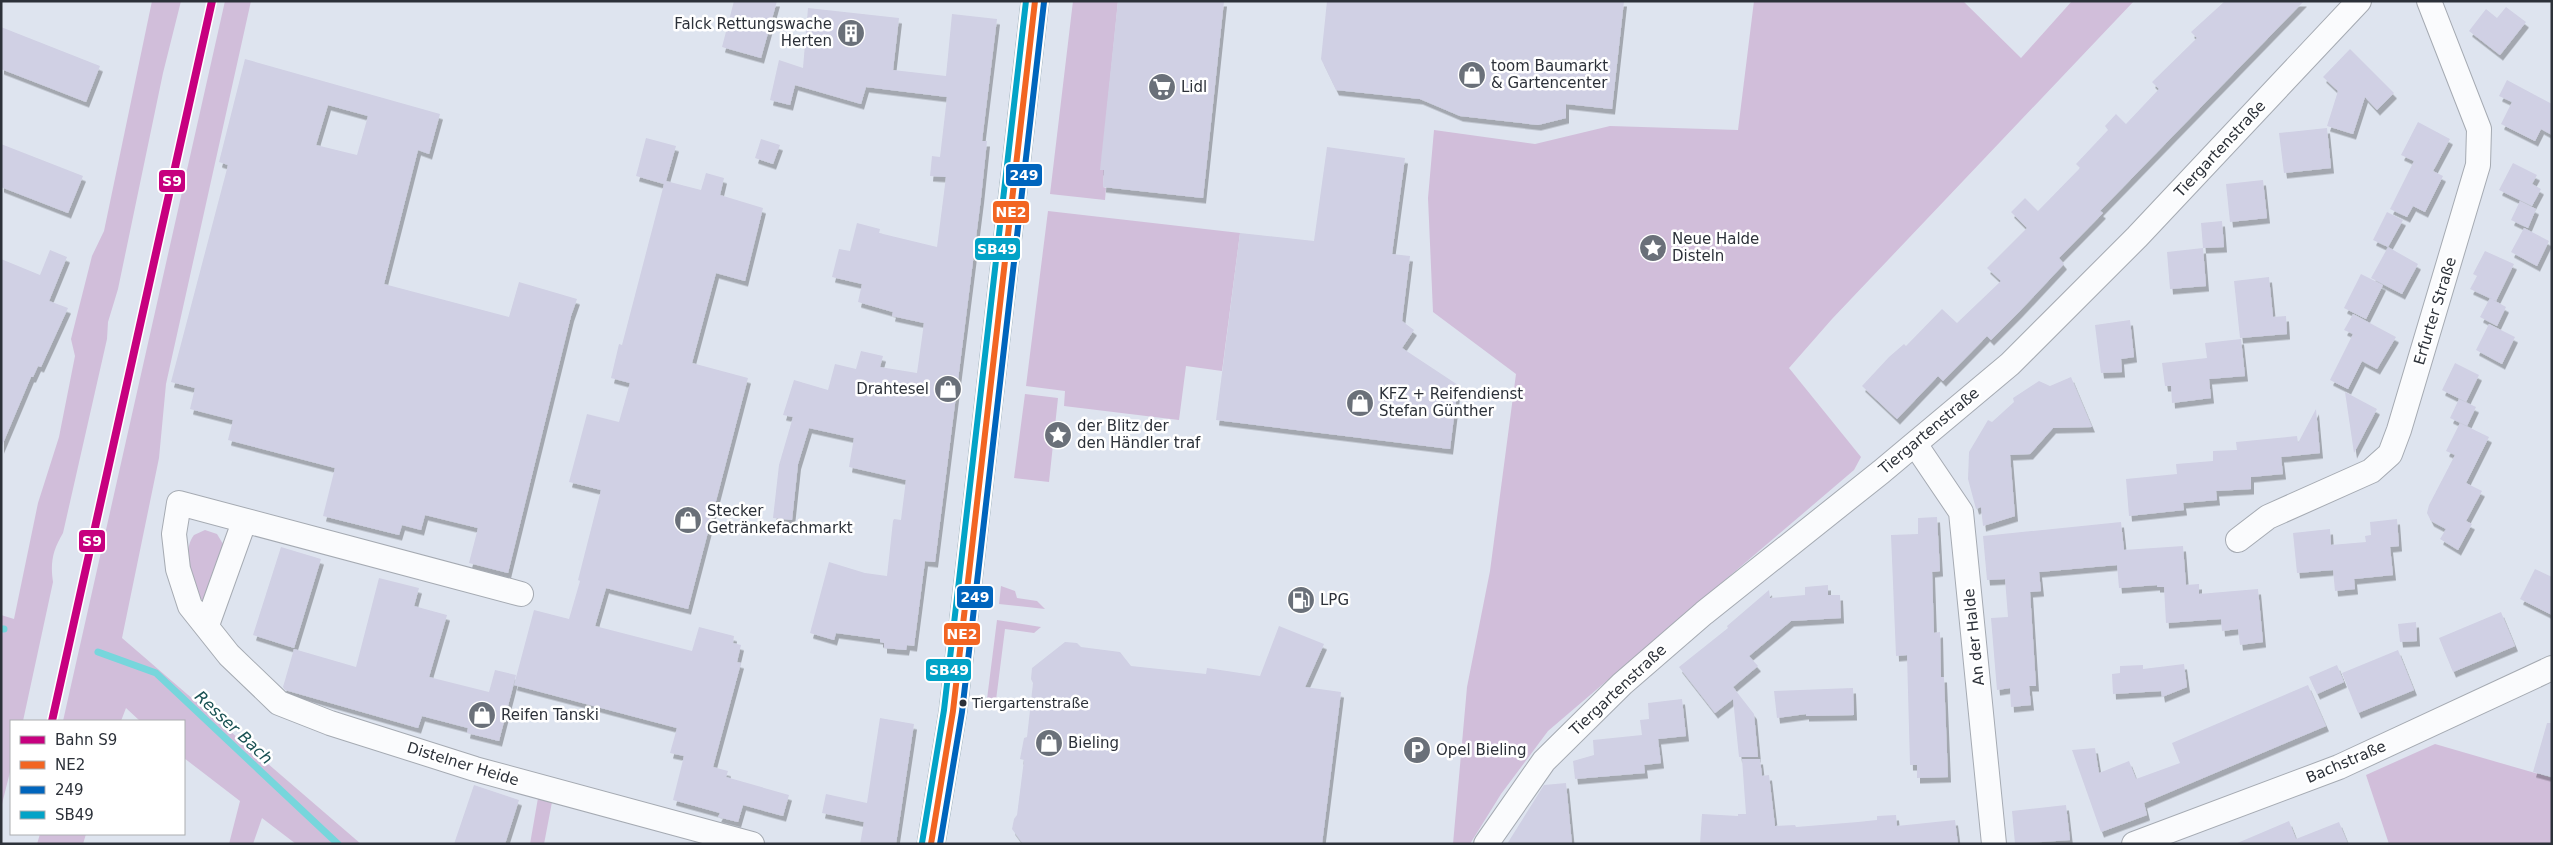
<svg xmlns="http://www.w3.org/2000/svg" width="2553" height="845" font-family="'DejaVu Sans',sans-serif">
	<defs>
		<filter id="shadow"><feDropShadow dx="3" dy="5.5" stdDeviation="0" flood-color="#0004"/></filter>
	</defs>
	<rect width="100%" height="100%" fill="#dee4ef"/>
	<path fill="#d1beda" d="M152,1H181L163,73L118,289L108,322L107,339L63,533C53,550 50,562 53,582L23,721H11V768L1,808V615L14,619L38,503L59,437L75,356L71,339L92,256L104,231Z
		M225,1H251L166,384L159,458L122,638L361,844H296L262,818L253,844H229L240,801L184,758V721H140L126,708L121,721H63Z
		M1073,1H1118L1101,170H1104L1103,187L1106,188L1105,200L1050,194Z
		M1754,1H1963L2021,58L2072,1H2134L1832,319L1789,368L1861,457L1854,470L1548,731L1501,794L1470,844H1453L1467,687L1490,571L1516,374L1433,312L1428,198L1434,130L1535,144L1610,126L1738,130Z
		M1048,211L1240,233L1222,371L1186,366L1179,420L1064,406L1065,391L1026,386Z
		M1025,394L1058,398L1049,482L1014,478Z
		M205,530L217,534L223,544L224,550L205,603C189,589 181,552 194,535Z
		M1001,586L1015,591L1017,598L1037,601L1045,609L999,604Z
		M997,620L1041,627L1034,633L1005,629L995,708L986,707Z
		M2435,744L2552,778V844H2389L2366,775Z
		M538,798L552,802L544,844H530Z
		M40,834H86L83,844H37Z"/>
	<g fill="none" stroke-linecap="round" stroke-linejoin="round">
		<path stroke="#77d6dc" stroke-width="7" d="M1,629H4
			M98,652L156,673L338,844"/>
	</g>
	<path fill="#d0d0e4" fill-rule="evenodd" filter="url(#shadow)" d="M734,1H777L761,58L722,47Z
		M1118,1H1224L1203,198L1103,187L1104,170H1100Z
		M1327,1H1624L1612,109L1566,104V118L1538,125L1460,116L1420,99L1336,90L1321,59Z
		M2225,1H2304L2100,211L2103,213L2059,258L2064,264L2019,312L1991,340L1987,336L1943,381L1938,376L1897,419L1862,386L1889,357L1904,344L1906,346L1942,309L1957,323L2001,281L1987,268L2027,228L2011,212L2025,198L2038,211L2080,168L2076,164L2108,130L2105,126L2116,114L2126,124L2159,89L2152,82L2197,38L2191,32Z
		M2506,7L2526,22L2500,55L2469,31L2486,9L2497,18Z
		M808,8L899,18L893,70L946,76L952,14L997,19L982,141H987L981,198L935,562L925,561L914,646L907,645L906,650L884,648V643L880,642V639L836,633L834,640L810,633L829,562L865,573L887,576L893,521L894,519L901,520L906,480L849,467L854,438L809,428L798,464L792,520L773,518L779,465L793,417L783,415L794,380L828,390L835,364L856,369L861,351L883,356L880,367L917,373L924,323L892,316L893,312L858,302L862,284L832,277L839,249L850,251L857,223L880,229L879,233L937,247L946,177L930,176L932,156L940,157L947,97L866,87L861,104L795,85L790,105L770,100L779,60L803,68Z
		M1,27L100,66L86,102L1,69Z
		M2350,49L2394,93L2377,110L2365,97L2353,134L2327,126L2338,91L2323,77Z
		M245,59L440,114L429,154L418,150L384,284L509,317L519,282L577,299L571,316L508,573L469,563L478,528L425,515L421,530L402,525L399,535L323,516L335,468L228,440L233,420L190,409L195,388L171,382L228,165L219,162ZM328,105L368,116L357,155L316,145Z
		M2507,80L2552,104V135L2541,129L2535,141L2501,124L2512,102L2499,96Z
		M2418,122L2450,139L2433,171L2443,176L2425,212L2413,206L2407,217L2390,209L2414,161L2401,155Z
		M2327,128L2331,168L2284,173L2279,133Z
		M646,138L676,146L666,181L701,190L706,173L724,178L720,195L763,208L745,281L716,273L692,363L748,378L688,609L606,588L595,626L692,651L699,627L734,636L733,643L741,645L737,662L741,663L713,767L728,771L726,777L789,795L783,816L743,805L738,822L718,817L720,813L673,800L684,756L670,753L677,728L514,685L534,610L569,619L580,581L578,580L601,490L569,482L587,414L619,422L630,383L611,378L619,344L622,345L664,184L636,176Z
		M761,139L780,145L773,164L755,158Z
		M1,144L83,176L68,213L1,187Z
		M1327,147L1405,158L1392,254L1410,256L1402,321L1414,330L1402,348L1458,385L1450,449L1216,420L1240,233L1314,241Z
		M2513,163L2537,175L2532,184L2541,189L2532,206L2499,190Z
		M2263,180L2267,218L2230,222L2226,184Z
		M2520,201L2536,209L2528,228L2511,220Z
		M2387,212L2403,220L2388,247L2373,240Z
		M2222,221L2224,247L2203,248L2201,223Z
		M2524,228L2549,241L2537,266L2511,252Z
		M2388,247L2418,264L2402,294L2371,278Z
		M2203,248L2206,286L2170,289L2167,252Z
		M50,250L67,257L49,301L68,308L41,367L38,366L33,377H31L1,448V259L40,275Z
		M2485,251L2514,264L2496,301L2470,289L2477,276L2473,274Z
		M2361,274L2383,285L2366,319L2344,308Z
		M2269,277L2273,317L2286,316L2287,334L2240,338L2234,281Z
		M2490,298L2506,307L2497,326L2480,317Z
		M2353,314L2396,337L2377,369L2362,361L2348,389L2330,380L2353,334L2344,330Z
		M2130,320L2134,357L2121,359L2122,372L2101,373L2095,325Z
		M2489,324L2515,337L2502,364L2476,350Z
		M2241,339L2245,376L2209,379L2211,398L2172,403L2171,386H2165L2162,363L2207,358L2205,343Z
		M2455,363L2479,375L2466,402L2442,390Z
		M2071,377L2092,427L2053,428L2030,454L2010,455L2015,516L1983,526L1981,507L1976,509L1968,479L1969,452L1988,420L1992,422L2014,402L2013,398L2039,381L2050,386Z
		M2345,392L2377,409L2354,453Z
		M2459,399L2476,407L2467,426L2450,418Z
		M2316,409L2320,453L2281,457L2283,474L2251,477V489L2216,491L2217,500L2183,503L2184,510L2129,516L2126,479L2177,474L2176,464L2213,461V451L2237,450L2236,442L2297,436L2298,443Z
		M2460,423L2489,437L2466,483L2482,491L2466,521L2472,524L2458,550L2440,539L2446,529L2431,521L2427,513L2429,505L2455,455L2446,451Z
		M1937,517L1940,571L1932,572L1934,633L1940,632L1941,677H1944L1948,777L1917,778V765H1910L1907,655L1896,656L1891,535L1918,534V518Z
		M2397,519L2399,546L2390,547L2393,575L2354,579L2355,589L2335,591L2333,570L2297,573L2293,533L2330,529L2331,545L2366,542L2365,536L2371,535L2370,522Z
		M2121,522L2124,550L2183,546L2186,585L2199,584V594L2258,589L2263,642L2240,645L2238,629L2222,631L2221,619L2166,623L2164,587H2157V585L2119,588L2117,565L2039,572L2041,591L2030,592L2036,686H2029L2031,705L2011,707L2010,688L1997,690L1991,618L2008,617L2005,579L1987,580L1983,536Z
		M281,547L321,559L294,648L253,635Z
		M2535,569L2552,577V615L2520,599Z
		M379,578L419,588L414,606L447,615L429,677L489,692L495,670L516,675L499,741L467,733L468,728L422,716L418,728L285,690L283,687L294,649L356,667Z
		M1828,585V595H1840L1841,618L1791,621L1749,656L1758,666L1733,687L1754,714L1758,757H1739L1733,699L1715,713L1679,667L1728,628L1727,626L1769,590L1770,598L1805,595V587Z
		M2501,612L2515,646L2453,672L2439,638Z
		M2416,622L2417,641L2400,642L2398,624Z
		M1279,626L1324,644L1305,687L1341,692L1322,844H1023L1012,829L1014,819L1017,815L1024,760L1020,759L1024,738L1027,737L1033,683L1031,679L1032,668L1065,642L1077,643L1081,647L1120,652L1131,666L1206,674L1207,668L1260,676Z
		M2398,650L2414,690L2358,713L2342,673Z
		M2184,664L2187,687L2162,697L2161,691L2113,694L2112,674L2120,673V666L2143,665V669Z
		M2337,665L2344,682L2317,694L2309,677Z
		M2308,685L2326,726L2144,803L2147,815L2101,832L2072,750L2095,748L2099,773L2129,761L2136,779L2180,763L2172,743Z
		M1853,688L1854,715L1806,716V714L1777,718L1774,691Z
		M1682,699L1686,736L1658,739L1661,763L1644,765L1645,773L1575,779L1573,761L1594,755L1593,740L1642,735L1640,720L1649,719L1648,703Z
		M880,718L914,724L896,844H860L864,822L822,813L826,794L867,803Z
		M2547,723H2552V777L2533,772Z
		M1742,759H1760L1762,776L1769,775L1775,826L1795,825L1796,827L1858,822L1877,820V816L1896,815L1897,826L1955,820L1958,844H1700L1702,814L1738,816V814H1746Z
		M1566,783L1572,844H1507L1544,785Z
		M474,785L519,800L505,844H454Z
		M2066,805L2070,840L2015,844L2012,811Z
		M2289,821L2296,839L2339,822L2348,844H2235Z"/>
	<g fill="none" stroke-linecap="round" stroke-linejoin="round">
		<g stroke="#a5aab2" stroke-width="26">
			<path id="minor" d="M1915,444L1961,512L1994,844
				M2238,540L2268,517L2371,471L2390,454L2399,430L2478,165L2479,129L2429,1
				M521,594L179,503L174,534L178,569L190,606L229,655L279,703L330,723L475,769L752,844
				M207,625L244,522
				M1486,844L1544,761L1622,684L1704,613L1881,472L2010,364L2137,237L2359,1
				M2134,844L2339,767L2552,668"/>
		</g>
		<g stroke="#9eb0bb" stroke-width="29">
			<path id="major" d="M931,844L953,711L1035,1"/>
		</g>
		<use href="#minor" stroke="#fafbfd" stroke-width="24"/>
		<use href="#major" stroke="#e2ebf0" stroke-width="28"/>
		<g stroke="#fff" stroke-width="10">
			<path id="bus-1" d="M931,844L953,711L1035,1"/>
		</g>
		<g stroke="#fff" stroke-width="10">
			<path id="bus-2" d="M940,844L962,712L1044,2"/>
		</g>
		<g stroke="#fff" stroke-width="10">
			<path id="bus-3" d="M922,843L944,710L1026,1"/>
		</g>
		<use href="#bus-1" stroke="#f26522" stroke-width="6"/>
		<use href="#bus-2" stroke="#0065bd" stroke-width="6"/>
		<use href="#bus-3" stroke="#02a3c7" stroke-width="6"/>
		<g stroke="#fff" stroke-width="11">
			<path id="rail-1" d="M52,721L212,1"/>
		</g>
		<use href="#rail-1" stroke="#c7007f" stroke-width="8"/>
	</g>
	<defs>
		<g id="building-disc" transform="scale(1.4375)"><circle r="9.5" fill="#6a7079" stroke="#fff"/><path d="M-4-6H4V6H1V3H-1V6H-4ZM-2.5-4.3h1.7v1.8h-1.7ZM.8-4.3h1.7v1.8H.8ZM-2.5-1h1.7V.8h-1.7ZM.8-1h1.7V.8H.8Z" fill="#fff"/></g>
		<g id="shop-disc" transform="scale(1.4375)"><circle r="9.5" fill="#6a7079" stroke="#fff"/><path d="M-5-2.5h2.3a2.7 3.5 0 0 1 5.4 0H5L5.5 6h-11ZM-1.5-2.5h3a1.5 2.3 0 0 0-3 0Z" fill="#fff"/></g>
		<g id="supermarket-disc" transform="scale(1.4375)"><circle r="9.5" fill="#6a7079" stroke="#fff"/><path d="M-6-5.5h2.5l.6 2H6L4.5 2H-2.5L-4.4-4H-6ZM-1.5 3.2a1.3 1.3 0 1 0 .1 0ZM3 3.2a1.3 1.3 0 1 0 .1 0Z" fill="#fff"/></g>
		<g id="sight-disc" transform="scale(1.4375)"><circle r="9.5" fill="#6a7079" stroke="#fff"/><path d="M0-6L1.8-2.2L6-1.7L2.9 1.2L3.7 5.4L0 3.3L-3.7 5.4L-2.9 1.2L-6-1.7L-1.8-2.2Z" fill="#fff"/></g>
		<g id="fuel-disc" transform="scale(1.4375)"><circle r="9.5" fill="#6a7079" stroke="#fff"/><path d="M-5.5-6h7V0h2V4h1.3V-2.5L3-4.5l.8-.8L6-3V5H2.5V1h-1V6h-7ZM-4.2-4.7v3.2H.2V-4.7Z" fill="#fff"/></g>
		<g id="parking-disc" transform="scale(1.4375)"><circle r="9.5" fill="#6a7079" stroke="#fff"/><path d="M-3.5-5.5H1a3.5 3.5 0 0 1 0 7H-1V5.5H-3.5ZM-1-3.4V-.6H.8a1.4 1.4 0 0 0 0-2.8Z" fill="#fff"/></g>
	</defs>
	<g fill-rule="evenodd">
		<use href="#building-disc" x="851" y="33"/>
		<use href="#shop-disc" x="1472" y="75"/>
		<use href="#supermarket-disc" x="1162" y="87"/>
		<use href="#sight-disc" x="1653" y="248"/>
		<use href="#shop-disc" x="948" y="389"/>
		<use href="#shop-disc" x="1360" y="403"/>
		<use href="#sight-disc" x="1058" y="435"/>
		<use href="#shop-disc" x="688" y="520"/>
		<use href="#fuel-disc" x="1301" y="600"/>
		<use href="#shop-disc" x="482" y="715"/>
		<use href="#shop-disc" x="1049" y="743"/>
		<use href="#parking-disc" x="1417" y="750"/>
	</g>
	<circle fill="#2c3139" stroke="#fff" stroke-width="2" cx="963" cy="703" r="4.5"/>
	<g text-anchor="middle" stroke-width="5" stroke-linejoin="round" paint-order="stroke">
		<g font-size="14" fill="#2c3139" stroke="#fff" text-anchor="start">
			<text x="972" y="708">Tiergartenstraße</text>
		</g>
		<g font-size="15" fill="#2c3139" stroke="#fff" text-anchor="start">
			<text x="832" y="29" text-anchor="end">Falck Rettungswache<tspan x="832" dy="17">Herten</tspan></text>
			<text x="1491" y="71">toom Baumarkt<tspan x="1491" dy="17">&amp; Gartencenter</tspan></text>
			<text x="1181" y="92">Lidl</text>
			<text x="1672" y="244">Neue Halde<tspan x="1672" dy="17">Disteln</tspan></text>
			<text x="929" y="394" text-anchor="end">Drahtesel</text>
			<text x="1379" y="399">KFZ + Reifendienst<tspan x="1379" dy="17">Stefan Günther</tspan></text>
			<text x="1077" y="431">der Blitz der<tspan x="1077" dy="17">den Händler traf</tspan></text>
			<text x="707" y="516">Stecker<tspan x="707" dy="17">Getränkefachmarkt</tspan></text>
			<text x="1320" y="605">LPG</text>
			<text x="501" y="720">Reifen Tanski</text>
			<text x="1068" y="748">Bieling</text>
			<text x="1436" y="755">Opel Bieling</text>
		</g>
		<g font-size="15" fill="#2c3139" stroke="#fff">
			<text transform="translate(2220 149) rotate(-47)" y="5">Tiergartenstraße</text>
			<text transform="translate(2435 311) rotate(-73)" y="5">Erfurter Straße</text>
			<text transform="translate(1929 431) rotate(-40)" y="5">Tiergartenstraße</text>
			<text transform="translate(1974 637) rotate(-96)" y="5">An der Halde</text>
			<text transform="translate(1618 690) rotate(-43)" y="5">Tiergartenstraße</text>
			<text transform="translate(2346 762) rotate(-23)" y="5">Bachstraße</text>
			<text transform="translate(463 764) rotate(17)" y="5">Distelner Heide</text>
		</g>
		<g font-size="16" font-style="italic" fill="#195153" stroke="#fff">
			<text transform="translate(234 727) rotate(43)" y="6">Resser Bach</text>
		</g>
	</g>
	<g stroke="#fff" stroke-width="2">
		<rect x="1005" y="163" width="38" height="24" rx="5" fill="#0065bd"/>
		<rect x="158" y="169" width="28" height="24" rx="5" fill="#c7007f"/>
		<rect x="992" y="200" width="38" height="24" rx="5" fill="#f26522"/>
		<rect x="974" y="237" width="47" height="24" rx="5" fill="#02a3c7"/>
		<rect x="78" y="529" width="28" height="24" rx="5" fill="#c7007f"/>
		<rect x="956" y="585" width="38" height="24" rx="5" fill="#0065bd"/>
		<rect x="943" y="622" width="38" height="24" rx="5" fill="#f26522"/>
		<rect x="925" y="658" width="47" height="24" rx="5" fill="#02a3c7"/>
	</g>
	<g font-size="14" text-anchor="middle" font-weight="bold" fill="#fff">
		<text x="1024" y="180">249</text>
		<text x="172" y="186">S9</text>
		<text x="1011" y="217">NE2</text>
		<text x="997" y="254">SB49</text>
		<text x="92" y="546">S9</text>
		<text x="975" y="602">249</text>
		<text x="962" y="639">NE2</text>
		<text x="949" y="675">SB49</text>
	</g>
	<rect width="2553" height="845" fill="none" stroke="#2c3139" stroke-width="5"/>
	<rect x="10" y="720" width="175" height="115" fill="#ffffff" stroke="#abadb0"/>
	<rect x="20" y="736" width="25" height="8" fill="#c7007f" stroke="#abadb0"/>
	<text x="55" y="745" font-size="15" fill="#2c3139">Bahn S9</text>
	<rect x="20" y="761" width="25" height="8" fill="#f26522" stroke="#abadb0"/>
	<text x="55" y="770" font-size="15" fill="#2c3139">NE2</text>
	<rect x="20" y="786" width="25" height="8" fill="#0065bd" stroke="#abadb0"/>
	<text x="55" y="795" font-size="15" fill="#2c3139">249</text>
	<rect x="20" y="811" width="25" height="8" fill="#02a3c7" stroke="#abadb0"/>
	<text x="55" y="820" font-size="15" fill="#2c3139">SB49</text>
</svg>
